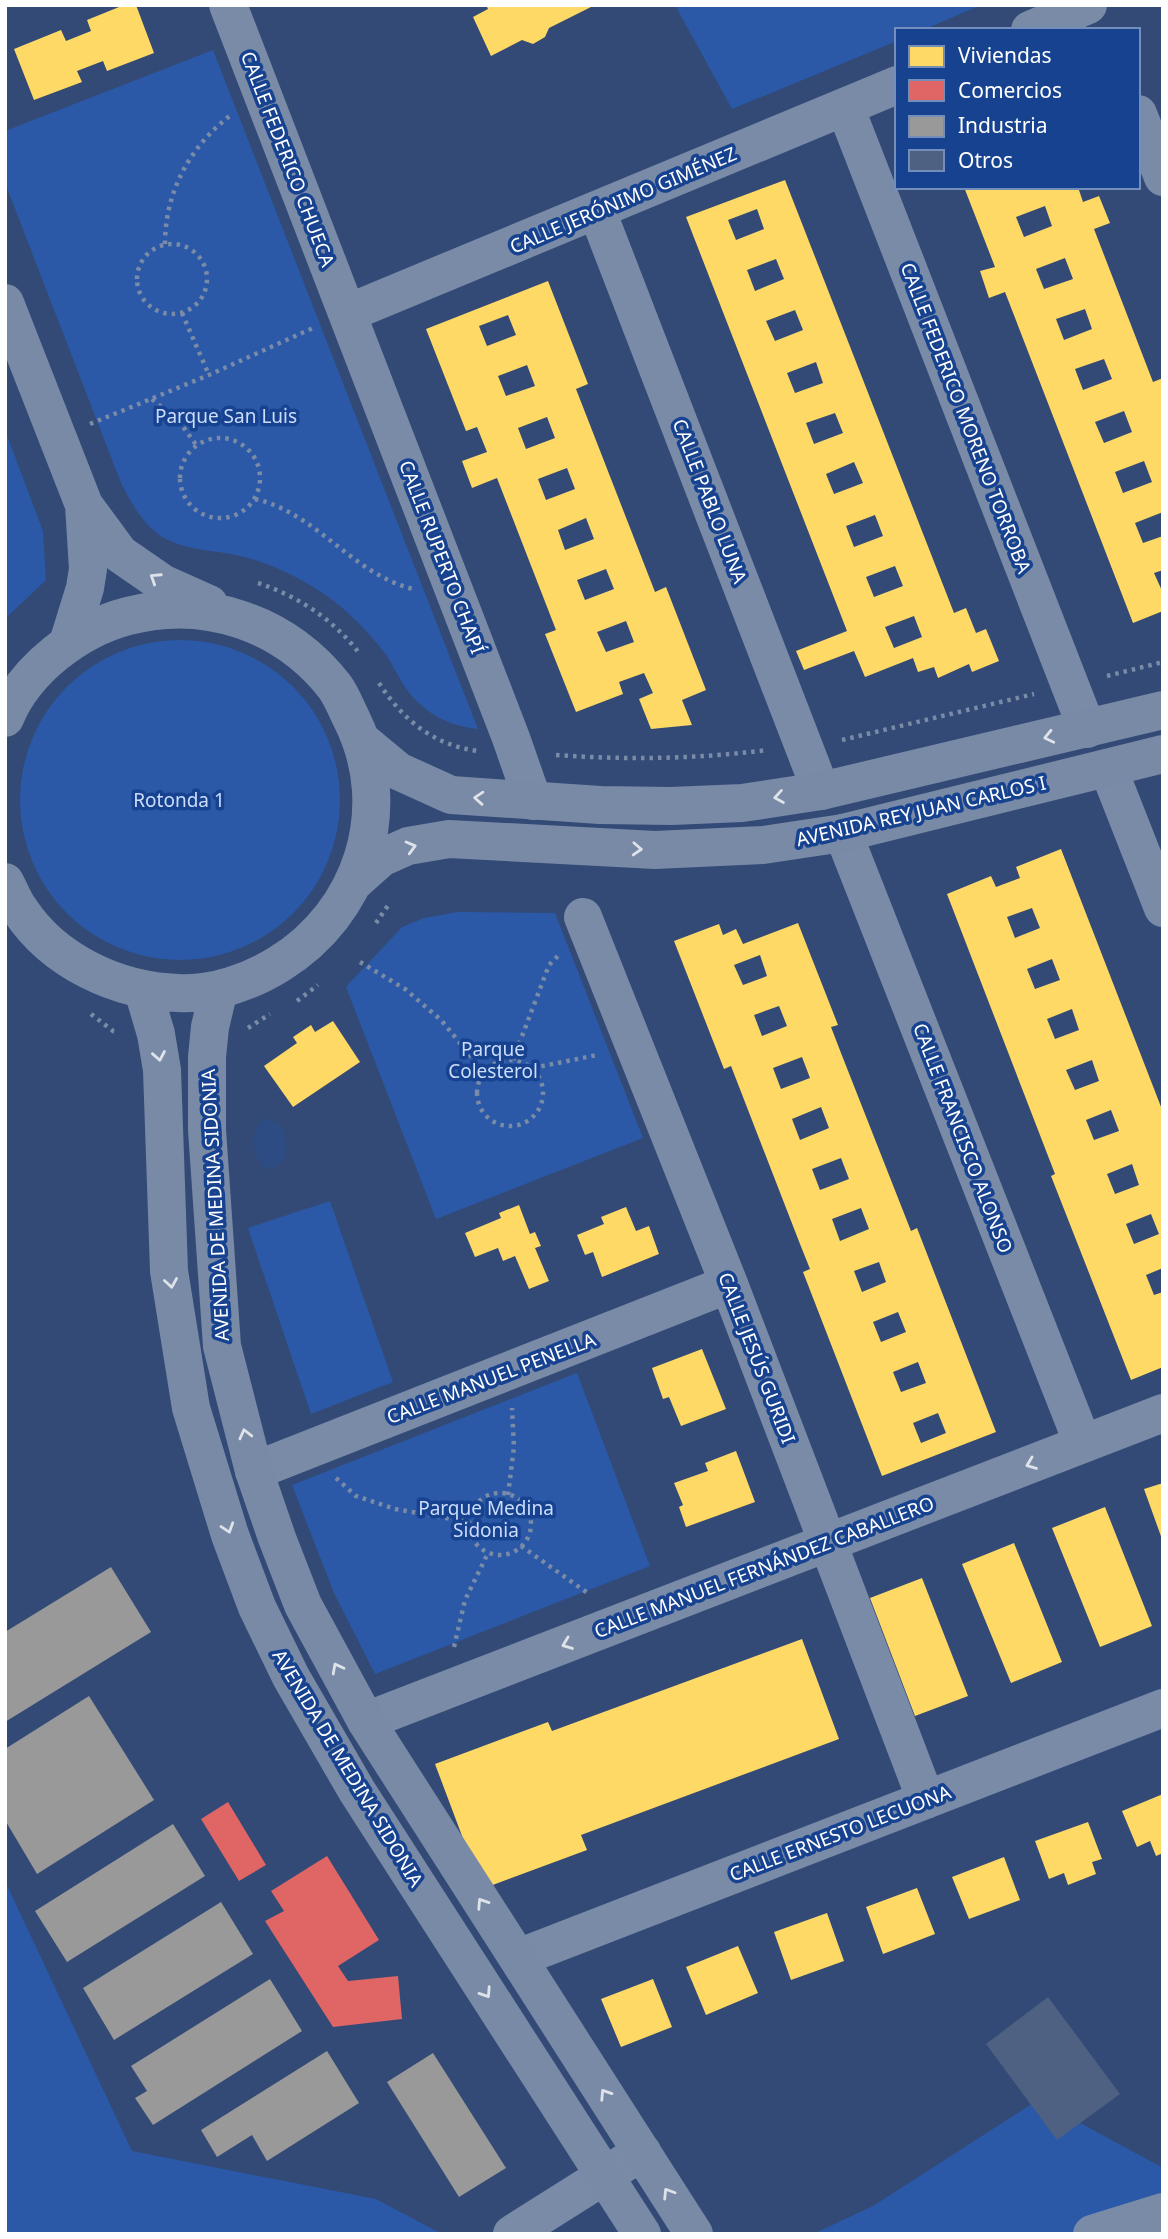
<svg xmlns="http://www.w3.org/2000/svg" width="1168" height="2239" font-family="'Noto Sans',sans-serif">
	<rect width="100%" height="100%" fill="#324a75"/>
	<path fill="#2b59a7" d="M675,5H981L923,30H897V41L732,109Z
		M213,50L478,729C447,726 420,711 403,684C397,675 393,665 387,656C370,634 351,613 327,596C301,578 271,563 240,556C216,550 190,551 168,540C145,529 132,504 121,483L5,183V131Z
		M5,430L43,531L46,580L5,619Z
		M20 800a160 160 0 1 1 320 0a160 160 0 1 1-320 0Z
		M457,912L555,913L643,1138L436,1219L346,987L402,927L424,918Z
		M330,1201L393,1382L311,1414L248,1228Z
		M577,1373L650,1566L375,1674L334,1593L292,1485Z
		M5,1881L132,2151L376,2199L442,2234H5Z
		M1038,2100L1163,2168V2234H813L873,2206Z"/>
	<path fill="#2d4c84" d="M264,1119C285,1119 289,1142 285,1159L272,1170L264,1168C252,1155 249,1130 264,1119Z"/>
	<path fill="#ffd966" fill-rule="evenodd" d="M124,5H136L154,53L107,71L103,61L77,71L82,82L34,100L14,49L61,30L66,41L91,31L87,20Z
		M486,5H595L549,28L545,37L533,44L522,40L491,56L473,17L488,9Z
		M785,180L954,613L966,608L976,633L986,629L999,661L972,672L969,664L938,678L934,667L918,672L913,658L865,677L854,651L804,670L796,651L847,631L686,217ZM757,209L764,229L736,240L728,220ZM776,259L784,279L755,291L747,270ZM795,310L803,330L775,341L766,321ZM816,362L823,383L795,393L787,373ZM835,413L843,433L814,444L806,423ZM854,462L863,483L834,494L826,474ZM875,515L883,536L854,547L846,526ZM895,566L903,586L874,597L866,577ZM914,616L922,637L894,648L885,627Z
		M964,187H1078L1083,202L1099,196L1110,223L1094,229L1153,382L1163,378V512L1135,523L1143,543L1163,536V570L1154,573L1163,593V611L1133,623L1005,292L989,298L980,271L995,267ZM1045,206L1052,226L1024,237L1016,217ZM1065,258L1073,279L1044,289L1036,269ZM1085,309L1092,329L1064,340L1056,319ZM1104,359L1112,379L1083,390L1075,369ZM1124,411L1132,432L1104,443L1095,422ZM1144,461L1152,482L1123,493L1115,472Z
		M548,281L588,384L576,389L655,592L666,587L706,690L682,700L692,725L651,729L639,699L653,693L644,673L619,682L623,694L576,712L545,634L556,630L497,478L472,488L462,461L487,452L477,427L466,431L426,329ZM508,315L516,335L487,346L479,326ZM527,365L535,386L506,396L498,376ZM547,417L555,438L526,449L518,428ZM567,468L575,489L546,500L538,479ZM586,518L594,539L565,550L558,530ZM606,569L614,589L585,600L577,580ZM626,621L634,642L606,652L597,632Z
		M1061,849L1163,1112V1268L1146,1275L1154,1295L1163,1292V1367L1131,1380L1051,1176L1055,1174L947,894L991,876L996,887L1020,878L1016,867ZM1032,908L1040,928L1015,938L1007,917ZM1052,959L1060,980L1035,989L1027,969ZM1072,1009L1079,1030L1055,1039L1047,1019ZM1092,1060L1099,1081L1075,1090L1066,1070ZM1111,1110L1119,1131L1094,1140L1086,1120ZM1132,1164L1139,1185L1115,1194L1107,1174ZM1151,1214L1159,1234L1134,1244L1126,1224Z
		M798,923L838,1025L831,1027L841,1053L911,1231L917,1228L996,1432L882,1476L803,1272L810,1269L800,1244L731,1066L724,1069L674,941L719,924L723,935L736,929L743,944ZM760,955L767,976L743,985L734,965ZM779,1006L787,1026L762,1036L754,1015ZM802,1057L810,1078L781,1089L773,1068ZM821,1107L829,1128L800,1140L792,1119ZM841,1158L849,1179L820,1190L812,1169ZM861,1208L869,1229L840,1241L832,1219ZM879,1262L886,1282L862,1292L854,1271ZM898,1312L906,1332L881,1342L873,1322ZM918,1362L926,1383L901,1392L893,1372ZM938,1413L946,1433L921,1443L913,1423Z
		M333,1021L360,1062L293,1107L264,1066L297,1043L293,1037L311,1025L315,1032Z
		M519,1205L530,1234L535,1232L541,1246L535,1248L549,1281L529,1289L515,1256L503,1261L498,1248L475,1257L465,1233L501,1218L499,1213Z
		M626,1207L636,1231L649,1226L659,1254L602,1277L593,1252L585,1255L577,1235L604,1224L601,1217Z
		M702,1349L726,1409L681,1426L669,1397L663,1399L652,1368Z
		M736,1451L755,1502L686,1527L679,1507L683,1505L674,1483L708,1471L705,1463Z
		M1163,1483V1539H1162L1144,1489Z
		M1105,1507L1152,1626L1100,1647L1052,1528Z
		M1014,1543L1062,1662L1011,1683L962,1564Z
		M922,1578L968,1696L915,1716L870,1598Z
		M802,1639L839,1739L581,1835L587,1850L482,1889L435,1764L548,1722L552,1731Z
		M1163,1794V1853L1156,1856L1150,1841L1137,1847L1122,1811Z
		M1088,1822L1102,1859L1092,1862L1096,1874L1068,1885L1064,1873L1049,1879L1035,1841Z
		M1004,1857L1020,1900L969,1919L952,1877Z
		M917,1888L935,1934L883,1954L866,1907Z
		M827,1913L844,1961L791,1980L774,1932Z
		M738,1946L758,1993L706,2015L686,1967Z
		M653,1979L672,2027L621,2047L601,1999Z"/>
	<path fill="#e06666" d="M228,1802L266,1865L239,1881L201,1819Z
		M327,1856L379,1940L338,1966L348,1981L398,1976L402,2019L333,2027L265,1921L284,1911L271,1891Z"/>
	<path fill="#999" d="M111,1567L151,1632L5,1722V1632Z
		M89,1696L154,1800L37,1874L5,1820V1749Z
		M173,1824L205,1876L67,1962L35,1911Z
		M221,1902L253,1954L114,2040L83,1988Z
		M270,1979L302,2031L153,2125L135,2098L147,2091L131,2066Z
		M327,2051L359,2103L267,2161L252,2135L217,2157L201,2130Z
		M433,2053L506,2168L459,2197L387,2082Z"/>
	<path fill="#4e6183" d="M1048,1997L1120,2094L1057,2140L986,2044Z"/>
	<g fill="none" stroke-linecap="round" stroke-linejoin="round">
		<path stroke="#7a8ba8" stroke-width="4.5" stroke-dasharray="3.5 5" stroke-linecap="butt" d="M137 279a35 35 0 1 1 70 0a35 35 0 1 1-70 0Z
			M165,244C165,192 190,146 231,115
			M182,313L209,375
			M152,399L181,424L197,446
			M90,424L209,375L313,328
			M180 478a40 40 0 1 1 80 0a40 40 0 1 1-80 0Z
			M255,499C317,513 352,574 413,589
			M258,583C298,596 334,620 359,653
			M1107,676L1163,662
			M379,683C403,720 433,745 478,751
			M842,740L1034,694
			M556,755C627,760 697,759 767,750
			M376,923L389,904
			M360,962L405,989L441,1020L484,1072
			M297,1001L318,985
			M91,1014L113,1031L118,1032
			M248,1028L270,1014
			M513,1060L549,965L558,956
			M477 1093a33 33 0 1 1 66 0a33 33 0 1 1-66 0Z
			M533,1068L597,1055
			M336,1478L356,1496L395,1509L469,1522
			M469 1524a31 31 0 1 1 62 0a31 31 0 1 1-62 0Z
			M508,1495L514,1447L512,1408
			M521,1546L589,1594
			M454,1647L465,1600L488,1553"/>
		<path stroke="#7a8ba8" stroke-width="38" d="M228,5L511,738L533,801
			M1030,30L1088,5
			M845,107L1087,729
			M1138,114L1163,177
			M597,211L821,791
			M348,313L897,85
			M1108,768L1163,908
			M843,833L1083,1444
			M583,917L729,1284L926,1800
			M254,1471L729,1284
			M366,1721L1163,1413
			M518,1958L1163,1708
			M512,2234L642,2152
			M1092,2234L1163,2212"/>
		<path stroke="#798aa7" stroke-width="38" d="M5,303L84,505L120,554L162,583L209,604
			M68,643L85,588L88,569L84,505
			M5,718C25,669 78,629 128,616C206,596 285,623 335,687C342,697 347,710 352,720C396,809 362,913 279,964C250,982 213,995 178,993C118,991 54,962 20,910C14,902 10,891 5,882
			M363,742L398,771L451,795L600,805L671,806L742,803L821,791L1163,710
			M354,882L381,858L408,846L449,839L655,850L763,845L843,833L1163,754
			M219,989L210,1027L207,1057V1130L222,1346L254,1471L277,1538L303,1605L366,1721L694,2234
			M143,990L156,1034L162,1070L169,1271L191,1408L230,1535L257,1607L291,1677L357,1791L642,2234"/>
	</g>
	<defs><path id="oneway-chevron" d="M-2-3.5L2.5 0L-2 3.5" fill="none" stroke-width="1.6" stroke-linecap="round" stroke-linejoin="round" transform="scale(1.75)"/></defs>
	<g stroke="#dee2e9">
		<use href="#oneway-chevron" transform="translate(155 578) rotate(-147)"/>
		<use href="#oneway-chevron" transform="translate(1049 737) rotate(167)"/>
		<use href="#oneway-chevron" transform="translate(779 797) rotate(171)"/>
		<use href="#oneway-chevron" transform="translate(479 798) rotate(-176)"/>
		<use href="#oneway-chevron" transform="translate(411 847) rotate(-15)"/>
		<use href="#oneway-chevron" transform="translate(637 849) rotate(3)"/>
		<use href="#oneway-chevron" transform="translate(159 1056) rotate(80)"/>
		<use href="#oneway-chevron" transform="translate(171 1283) rotate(81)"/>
		<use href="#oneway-chevron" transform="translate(245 1434) rotate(-104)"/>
		<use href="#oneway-chevron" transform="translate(1031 1464) rotate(159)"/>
		<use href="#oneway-chevron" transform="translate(228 1528) rotate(72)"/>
		<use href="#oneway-chevron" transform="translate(567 1644) rotate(159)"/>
		<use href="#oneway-chevron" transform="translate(337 1668) rotate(-118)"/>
		<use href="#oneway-chevron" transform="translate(482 1903) rotate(-123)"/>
		<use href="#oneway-chevron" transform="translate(486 1993) rotate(57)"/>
		<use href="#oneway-chevron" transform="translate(605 2094) rotate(-123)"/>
		<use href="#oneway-chevron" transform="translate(668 2193) rotate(-122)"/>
	</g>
	<g text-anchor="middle" stroke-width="7" stroke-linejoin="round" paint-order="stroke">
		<g font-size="19" fill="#fff" stroke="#174290">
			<text transform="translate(288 159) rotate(69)" y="7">CALLE FEDERICO CHUECA</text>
			<text transform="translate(623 200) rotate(-23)" y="7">CALLE JERÓNIMO GIMÉNEZ</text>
			<text transform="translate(966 418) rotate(69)" y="7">CALLE FEDERICO MORENO TORROBA</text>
			<text transform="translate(710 501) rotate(69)" y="7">CALLE PABLO LUNA</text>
			<text transform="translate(442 557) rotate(69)" y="7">CALLE RUPERTO CHAPÍ</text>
			<text transform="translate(921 811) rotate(-13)" y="7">AVENIDA REY JUAN CARLOS I</text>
			<text transform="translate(963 1138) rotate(69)" y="7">CALLE FRANCISCO ALONSO</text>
			<text transform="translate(215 1205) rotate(-93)" y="7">AVENIDA DE MEDINA SIDONIA</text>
			<text transform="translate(757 1358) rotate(69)" y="7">CALLE JESÚS GURIDI</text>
			<text transform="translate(491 1378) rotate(-21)" y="7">CALLE MANUEL PENELLA</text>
			<text transform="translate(764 1567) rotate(-21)" y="7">CALLE MANUEL FERNÁNDEZ CABALLERO</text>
			<text transform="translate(348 1768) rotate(59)" y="7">AVENIDA DE MEDINA SIDONIA</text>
			<text transform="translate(840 1833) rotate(-21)" y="7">CALLE ERNESTO LECUONA</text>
		</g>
		<g font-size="19" fill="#ccddfb" stroke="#174290">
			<text x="226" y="423">Parque San Luis</text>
			<text x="179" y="807">Rotonda 1</text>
			<text x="493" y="1056">Parque<tspan x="493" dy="22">Colesterol</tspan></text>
			<text x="486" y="1515">Parque Medina<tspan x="486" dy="22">Sidonia</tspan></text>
		</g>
	</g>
	<rect width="1168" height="2239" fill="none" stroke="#ffffff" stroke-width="14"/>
	<rect x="895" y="28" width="245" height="161" fill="#174290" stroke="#748ebc" stroke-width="2"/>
	<rect x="909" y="46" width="35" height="21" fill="#ffd966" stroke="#748ebc" stroke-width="2"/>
	<text x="958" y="63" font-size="21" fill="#ffffff">Viviendas</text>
	<rect x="909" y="80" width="35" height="21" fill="#e06666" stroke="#748ebc" stroke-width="2"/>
	<text x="958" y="98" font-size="21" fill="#ffffff">Comercios</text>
	<rect x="909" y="116" width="35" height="21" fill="#999999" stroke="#748ebc" stroke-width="2"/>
	<text x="958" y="133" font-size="21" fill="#ffffff">Industria</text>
	<rect x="909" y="150" width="35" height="21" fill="#4e6183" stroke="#748ebc" stroke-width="2"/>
	<text x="958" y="168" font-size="21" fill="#ffffff">Otros</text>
</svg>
